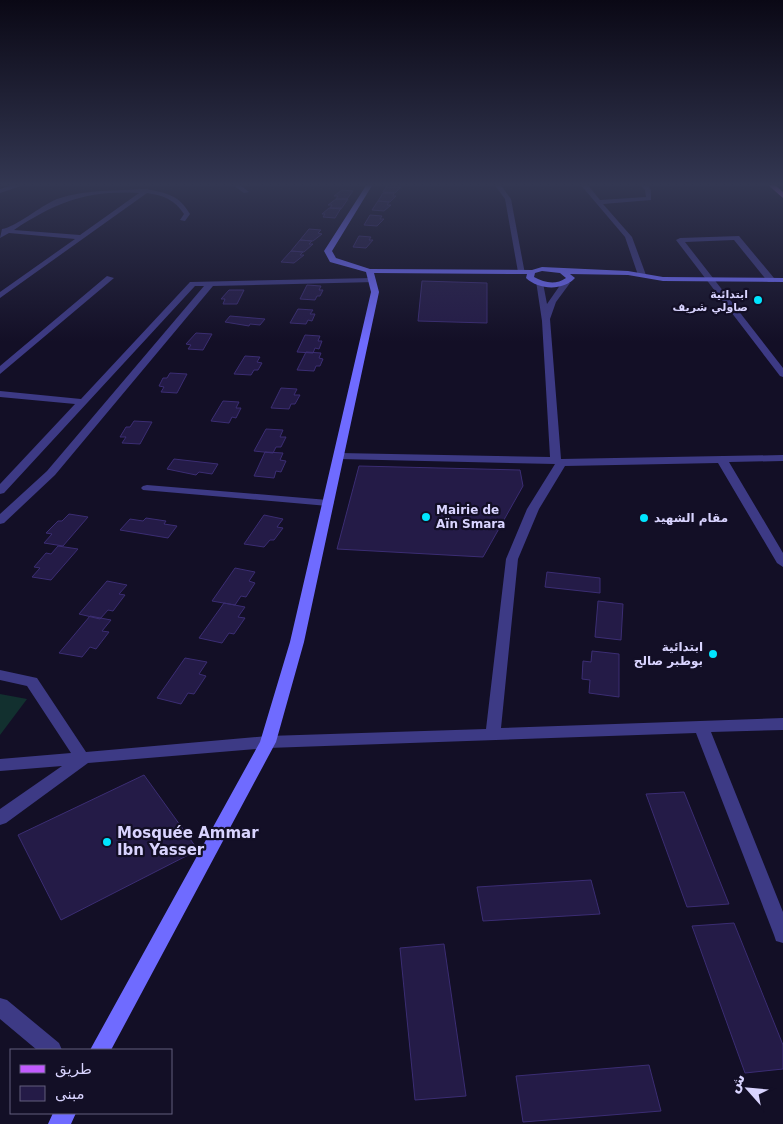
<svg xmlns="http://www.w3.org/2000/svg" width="783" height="1124" font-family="'DejaVu Sans',Vazirmatn,sans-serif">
	<rect width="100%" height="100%" fill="#130f26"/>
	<path fill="#12302f" d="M0,694L27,699L0,735Z"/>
	<path fill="#241b47" stroke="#3b2d73" d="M388,184L399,185L398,187H401L395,193L383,192Z
		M342,190L353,191L347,199H336L338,196H334Z
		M383,193H394L393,196H396L390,202L378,201Z
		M336,199H348L341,209L330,208L332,205H328Z
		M378,201L389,202L387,205H391L384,211L372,210Z
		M329,208H341L335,218L323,217L325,214H322Z
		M370,215L382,216L380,219H384L377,226L364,225Z
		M309,229L321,230L318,233L322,234L313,241L300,240Z
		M359,236L371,237L369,240H373L366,248L353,247Z
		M300,240L312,241L309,244H313L304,252L291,251Z
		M291,251L303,252L300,255H304L294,263L281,262Z
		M422,281L487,283V323L418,321Z
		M307,285L321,286L319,290H323L320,296H317L315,300L300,299Z
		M229,290H244L237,304H223L225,299H221Z
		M298,309L313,310L310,314H315L312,321L308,320L306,324L290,323Z
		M230,316L265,319L260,325L250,324L249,326L225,322Z
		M196,333L212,334L203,350L188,349L191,345L186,344Z
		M305,335L320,336L318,341H322L319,349L315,348L313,353L297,352Z
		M306,352L321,353L319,358L323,359L320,366H316L314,371L297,370Z
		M245,356L260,357L257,362L262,363L258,370H254L251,375L234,374Z
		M170,373L187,374L177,393L161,392L164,387L159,386L163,378H167Z
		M281,388L297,389L294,395H300L295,404H291L289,409L271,408Z
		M223,401L239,402L236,408H241L236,418L232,417L229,423L211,421Z
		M134,421L152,422L140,444L122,443L126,437H120L126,427H130Z
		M266,429L283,430L280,437H286L281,447H276L273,453L254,451Z
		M265,452L283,453L280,460L286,461L281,472L276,471L274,478L254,476Z
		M174,459L218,464L212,474L199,472L196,475L167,469Z
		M359,466L520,470L523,486L483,557L337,549Z
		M69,514L88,517L63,546L44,543L52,534L46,533L58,521H62Z
		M264,515L283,519L277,527L283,528L274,540H270L264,547L244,544Z
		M146,518L166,521L164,524L177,526L168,538L120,530L130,519L143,521Z
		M58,546L78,549L51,580L32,577L40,568L34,567L46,553L51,554Z
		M235,568L255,572L249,581L255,583L246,597L241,596L235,605L212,601Z
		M547,572L600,578V593L545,587Z
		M107,581L127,585L119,594L125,595L113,611L108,610L100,619L79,614Z
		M598,601L623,604L621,640L595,637Z
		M224,603L245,607L238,617L245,618L234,634L229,633L222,643L199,638Z
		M90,616L111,620L102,631L109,632L96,649L90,647L82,657L59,653Z
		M592,651L619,654V697L589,693L590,680L582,679L583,661L591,662Z
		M185,658L207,662L199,674L206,676L194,694L188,693L181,704L157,698Z
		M144,775L198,850L61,920L18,835Z
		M684,792L729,904L687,907L646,794Z
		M591,880L600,914L483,921L477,887Z
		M734,923L783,1045V1069L745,1073L692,926Z
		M444,944L466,1096L415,1100L400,948Z
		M649,1065L661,1111L523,1122L516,1076Z"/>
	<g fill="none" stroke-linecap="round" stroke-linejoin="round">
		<path fill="#3d3a85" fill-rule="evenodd" d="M16,184H27L0,193V189Z
			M231,184H239L249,192L244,193Z
			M494,184H500L511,199L525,274L518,272L505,199Z
			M580,184H587L600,200L646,197L645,190L640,184H647L651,190V200L603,204L632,237L646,275L645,277L638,275L625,237Z
			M146,189C167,193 179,195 190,214L185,221L180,220L184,214C175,200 163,195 147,193L0,298V292L75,239L9,233L0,238L2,229C16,227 40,206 57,199C86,189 116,191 146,189ZM139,193L80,235L14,230C56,202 88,190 139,193Z
			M739,236L774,278V282H768L734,240L685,242L783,368V377L780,376L676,240L680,238Z
			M107,276L114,278L0,374V366Z
			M372,278L376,280L375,282L213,286L55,475L4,523L0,524V514L47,471L204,286H195L4,493L0,494V484L75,404L0,397V391L81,399L190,282Z
			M536,281L543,283L547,304L563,281L570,283L556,302L550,319L561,459L783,455V461L729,462L783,553V567L777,563L718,463L565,466L539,509L518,559L501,728L783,718V730L711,732L783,912V943L776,941L774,935L696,733L268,748L88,763L6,823L0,825V809L62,766L0,771V759L71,753L27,686L0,680V670L37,678L86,752L268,736L486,729L506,559L527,509L555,464L339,459L334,456L339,453L550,457L542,321Z
			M147,485L328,500L334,503L328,506L143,490L141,488L143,486Z
			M0,998L7,1000L59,1043L62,1050H37L0,1019Z"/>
		<path fill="#6f6bff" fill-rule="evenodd" d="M367,184H373L332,251L336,258L370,269L532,270L542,267L628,271L663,277L783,278V282L663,281L628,275L570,274L575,278C563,291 539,290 526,278L527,274L374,273L379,292L304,642L276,742L111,1050H90L260,742L290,642L371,292L366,272L330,262L324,251ZM542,271L560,273L566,278C556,285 545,283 534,277L535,273Z
			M53,1113H76L71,1124H48Z"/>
		<path fill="#c25bff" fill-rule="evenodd" d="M767,184H774L783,192V198Z"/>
	</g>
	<linearGradient id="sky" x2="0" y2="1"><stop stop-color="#0a0815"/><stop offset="0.54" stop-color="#333752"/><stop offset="1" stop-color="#333752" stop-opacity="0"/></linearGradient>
	<rect width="783" height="342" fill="url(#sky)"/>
	<g fill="#00e5ff" stroke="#130f26" stroke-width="2">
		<circle cx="758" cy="300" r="5"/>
		<circle cx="426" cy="517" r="5"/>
		<circle cx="644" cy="518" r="5"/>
		<circle cx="713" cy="654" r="5"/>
		<circle cx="107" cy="842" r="5"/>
	</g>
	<g text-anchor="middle" stroke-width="4.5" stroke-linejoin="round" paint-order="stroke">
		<g font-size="11" font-weight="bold" fill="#d9d4ff" stroke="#130f26" text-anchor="end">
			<text x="748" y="298">ابتدائية<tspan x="748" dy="13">صاولي شريف</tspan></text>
		</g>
		<g font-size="12" font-weight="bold" fill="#d9d4ff" stroke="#130f26" text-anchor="start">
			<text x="436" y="514">Mairie de<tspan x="436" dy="14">Aïn Smara</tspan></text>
			<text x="654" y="522">مقام الشهيد</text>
			<text x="703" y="651" text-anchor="end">ابتدائية<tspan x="703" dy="14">بوطبر صالح</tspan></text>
		</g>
		<g font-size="15" font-weight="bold" fill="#d9d4ff" stroke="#130f26" text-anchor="start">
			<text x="117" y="838">Mosquée Ammar<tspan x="117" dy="17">Ibn Yasser</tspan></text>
		</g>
	</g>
	<rect x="10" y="1049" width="162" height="65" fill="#130f26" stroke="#625e7d"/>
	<rect x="20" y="1065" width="25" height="8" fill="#c25bff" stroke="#625e7d"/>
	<text x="55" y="1074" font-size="15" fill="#d9d4ff">طريق</text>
	<rect x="20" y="1086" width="25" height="15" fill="#241b47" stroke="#625e7d"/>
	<text x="55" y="1099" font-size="15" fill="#d9d4ff">مبنى</text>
	<g transform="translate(748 1089) rotate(297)" stroke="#130f26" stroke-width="4" paint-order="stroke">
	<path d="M0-4L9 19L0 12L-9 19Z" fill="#d9d4ff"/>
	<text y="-8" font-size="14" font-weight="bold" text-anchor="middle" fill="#d9d4ff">ش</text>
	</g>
</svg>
